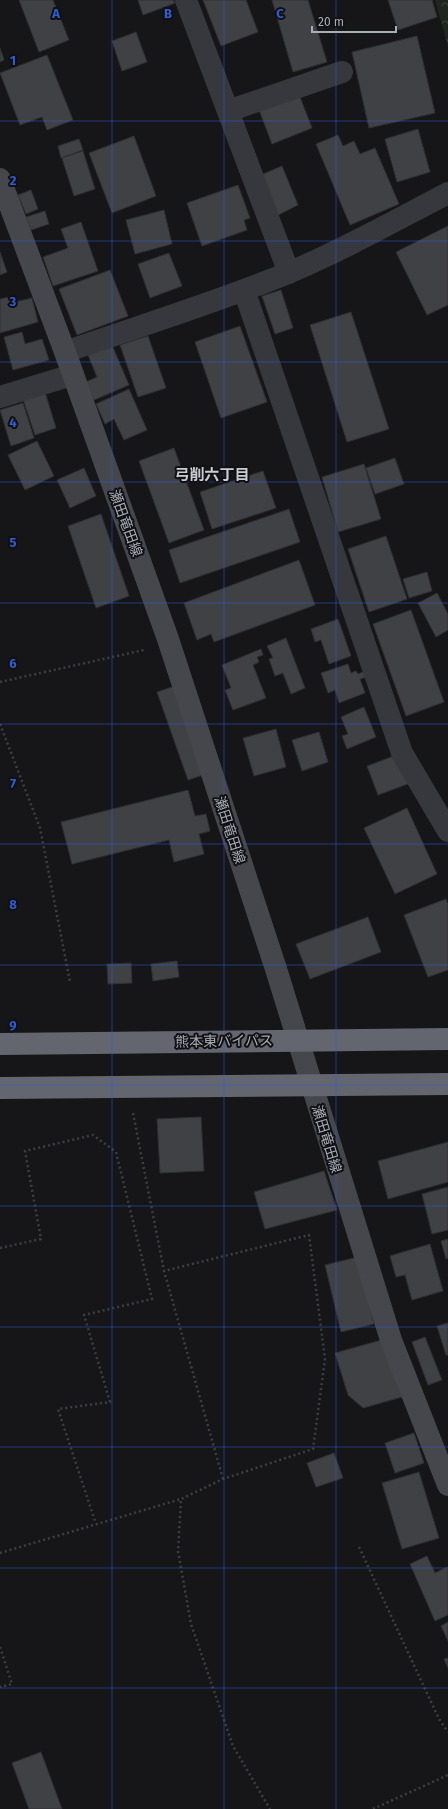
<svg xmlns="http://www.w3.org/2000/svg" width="448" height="1809" font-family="'Fira Sans','Noto Sans JP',sans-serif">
	<defs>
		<pattern id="forest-crowns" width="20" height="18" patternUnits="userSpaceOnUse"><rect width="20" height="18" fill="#1e261f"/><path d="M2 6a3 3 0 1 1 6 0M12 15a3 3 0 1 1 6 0" fill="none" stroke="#3c433d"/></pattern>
	</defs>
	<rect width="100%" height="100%" fill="#161618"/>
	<path fill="url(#forest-crowns)" d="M435,0H448V46Z"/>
	<path fill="#404145" stroke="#303034" d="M19,0H53L69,40L39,52Z
		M138,0H173L175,3L143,15Z
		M203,0H246L258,32L221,46Z
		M272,0H308L327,62L293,72Z
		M388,0H432L437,17L398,30Z
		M136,32L147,62L122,71L112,41Z
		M417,36L435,113L369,128L352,52Z
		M0,48L4,60L0,62Z
		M47,55L73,120L47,130L42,117L20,125L0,73Z
		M298,92L312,128L272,144L258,107Z
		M418,129L430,172L397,182L385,139Z
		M338,135L343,146L354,141L360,154L375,148L399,204L350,225L316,144Z
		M134,136L156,196L112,213L89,153Z
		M79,139L83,150L61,158L58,146Z
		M83,151L95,189L74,196L62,158Z
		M282,166L298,205L278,215L261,175Z
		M238,185L250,218L244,220L247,230L202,246L187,203Z
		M31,190L38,209L26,214L18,195Z
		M164,210L172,244L135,254L126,220Z
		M45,211L49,224L31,230L26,217Z
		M81,222L98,271L53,286L43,257L68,248L61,229Z
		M448,226V305L427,315L396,252Z
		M0,252L7,272L0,275Z
		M169,253L182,286L150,298L138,264Z
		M110,270L128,316L77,335L59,289Z
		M281,290L293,328L275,334L262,296Z
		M13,296L15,302L32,298L38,322L0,333V299Z
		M351,312L389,429L347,442L310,325Z
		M240,326L267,402L221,418L195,342Z
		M22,332L25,344L42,339L49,360L13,370L4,337Z
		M148,336L166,388L138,397L120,345Z
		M112,345L129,385L94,400L86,382L97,377L88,355Z
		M129,389L147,430L124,440L114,419L105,424L96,404Z
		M45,392L56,428L35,435L23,399Z
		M23,403L34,438L11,446L0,410Z
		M37,441L54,476L25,490L8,455Z
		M174,448L204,530L169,543L139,461Z
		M395,458L404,484L375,494L366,468Z
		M364,464L381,519L338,532L322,477Z
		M84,468L96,496L70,508L57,480Z
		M263,471L276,508L212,529L200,492Z
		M289,509L300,542L180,583L169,550Z
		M101,514L129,596L96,608L68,526Z
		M386,536L407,599L369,612L348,549Z
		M299,560L315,605L214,642L211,634L197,640L184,603Z
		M427,572L432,591L409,598L403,579Z
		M437,593L448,614V630L436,637L418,603Z
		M411,610L444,702L406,716L373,624Z
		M338,619L351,656L329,664L321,640L315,642L311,629Z
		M286,638L305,688L291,694L283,673L275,676L269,659L273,658L267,646Z
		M261,649L263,655L257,657L259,662L253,665L266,698L233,710L225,690L231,688L222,665Z
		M348,664L351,673L356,671L358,674L365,671L366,677L360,679L365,693L339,703L335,690L328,693L321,673Z
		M178,685L209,773L188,780L157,692Z
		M364,707L376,737L347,749L342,736L348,734L341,717Z
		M276,729L286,767L254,776L243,738Z
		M319,732L328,762L302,771L292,740Z
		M402,753L413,782L378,795L367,766Z
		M188,790L195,816L206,814L210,831L199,834L204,854L174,862L169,840L72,864L61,822Z
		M407,808L437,874L395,894L364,828Z
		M446,899L448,905V970L428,977L404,915Z
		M368,917L381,952L310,979L296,944Z
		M177,961L179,977L153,981L151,964Z
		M131,963L132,983L108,984L107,964Z
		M201,1117L204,1171L160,1173L157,1119Z
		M448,1142V1182L388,1199L378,1161Z
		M324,1171L337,1210L265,1229L254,1192Z
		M448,1187V1230L432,1234L422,1194Z
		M448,1239V1258L446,1259L441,1241Z
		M430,1244L443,1291L412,1300L405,1275L396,1277L390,1256Z
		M358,1257L374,1324L341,1332L325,1265Z
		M448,1323V1355H446L437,1326Z
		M425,1337L442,1380L428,1385L412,1342Z
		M385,1339L402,1397L363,1408L348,1395L335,1353Z
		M414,1433L424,1463L395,1473L385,1443Z
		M334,1453L343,1478L316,1487L307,1463Z
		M419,1472L439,1538L402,1549L382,1483Z
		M427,1556L435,1573L447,1567L448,1569V1615L435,1621L410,1564Z
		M448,1622V1641L441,1626Z
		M448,1658V1668L444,1659Z
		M41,1752L62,1809H29L12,1763Z"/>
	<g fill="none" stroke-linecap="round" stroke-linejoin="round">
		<path stroke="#3d3f44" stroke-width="2.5" stroke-dasharray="2 3" stroke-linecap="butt" d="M0,682L144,650
			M0,724L40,828L70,982
			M133,1113L164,1271
			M0,1248L41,1239L25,1151L93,1135L116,1152L152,1299L84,1315L110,1402L58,1409L96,1524
			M223,1479L164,1271L309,1235L325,1359L313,1449L223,1479L181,1499L178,1551L191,1624L233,1746L270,1809
			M359,1547L439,1719L448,1732
			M0,1553L181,1499
			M0,1647L12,1684L0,1687
			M373,1809L448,1775"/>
		<path stroke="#37383d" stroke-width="22" d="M186,0L289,273
			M228,111L342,72
			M244,290L402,753L448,831
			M65,352C139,326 215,303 288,273C343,250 396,220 448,193
			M0,397L72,375"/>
		<path stroke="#45474d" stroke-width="22" d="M0,179L65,352L168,639L276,969L391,1340L448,1485"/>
		<path stroke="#63666e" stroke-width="22" d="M0,1044L448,1039
			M0,1088L448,1084"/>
	</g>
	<path fill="none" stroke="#325cd3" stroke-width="1" stroke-opacity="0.55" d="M112,0V1809M224,0V1809M336,0V1809M0,121H448M0,241H448M0,362H448M0,482H448M0,603H448M0,724H448M0,844H448M0,965H448M0,1085H448M0,1206H448M0,1327H448M0,1447H448M0,1568H448M0,1688H448"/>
	<g text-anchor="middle" stroke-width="4" stroke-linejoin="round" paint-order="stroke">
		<g font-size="14" fill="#a8adb8" stroke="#111113">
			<text transform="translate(126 523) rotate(70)" y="5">瀬田竜田線</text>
			<text transform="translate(230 830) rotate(72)" y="5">瀬田竜田線</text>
			<text transform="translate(224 1041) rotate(-1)" y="5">熊本東バイパス</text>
			<text transform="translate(327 1139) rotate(73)" y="5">瀬田竜田線</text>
		</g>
		<g font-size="15" font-weight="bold" fill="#c9ccd4" stroke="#111113">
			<text x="212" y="480">弓削六丁目</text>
		</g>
	</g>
	<g font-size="13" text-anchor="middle" font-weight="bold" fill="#325cd3" stroke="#111113" stroke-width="4" stroke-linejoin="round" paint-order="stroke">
		<text x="56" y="18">A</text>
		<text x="168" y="18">B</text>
		<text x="280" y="18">C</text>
		<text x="13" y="65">1</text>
		<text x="13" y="185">2</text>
		<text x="13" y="306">3</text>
		<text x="13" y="427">4</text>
		<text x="13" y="547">5</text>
		<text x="13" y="668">6</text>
		<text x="13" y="788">7</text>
		<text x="13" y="909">8</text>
		<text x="13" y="1030">9</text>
	</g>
	<path d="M312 26v6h84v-6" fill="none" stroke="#a8adb8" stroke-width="2"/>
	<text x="318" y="26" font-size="12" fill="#a8adb8" stroke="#111113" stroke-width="3" paint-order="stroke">20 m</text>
</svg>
